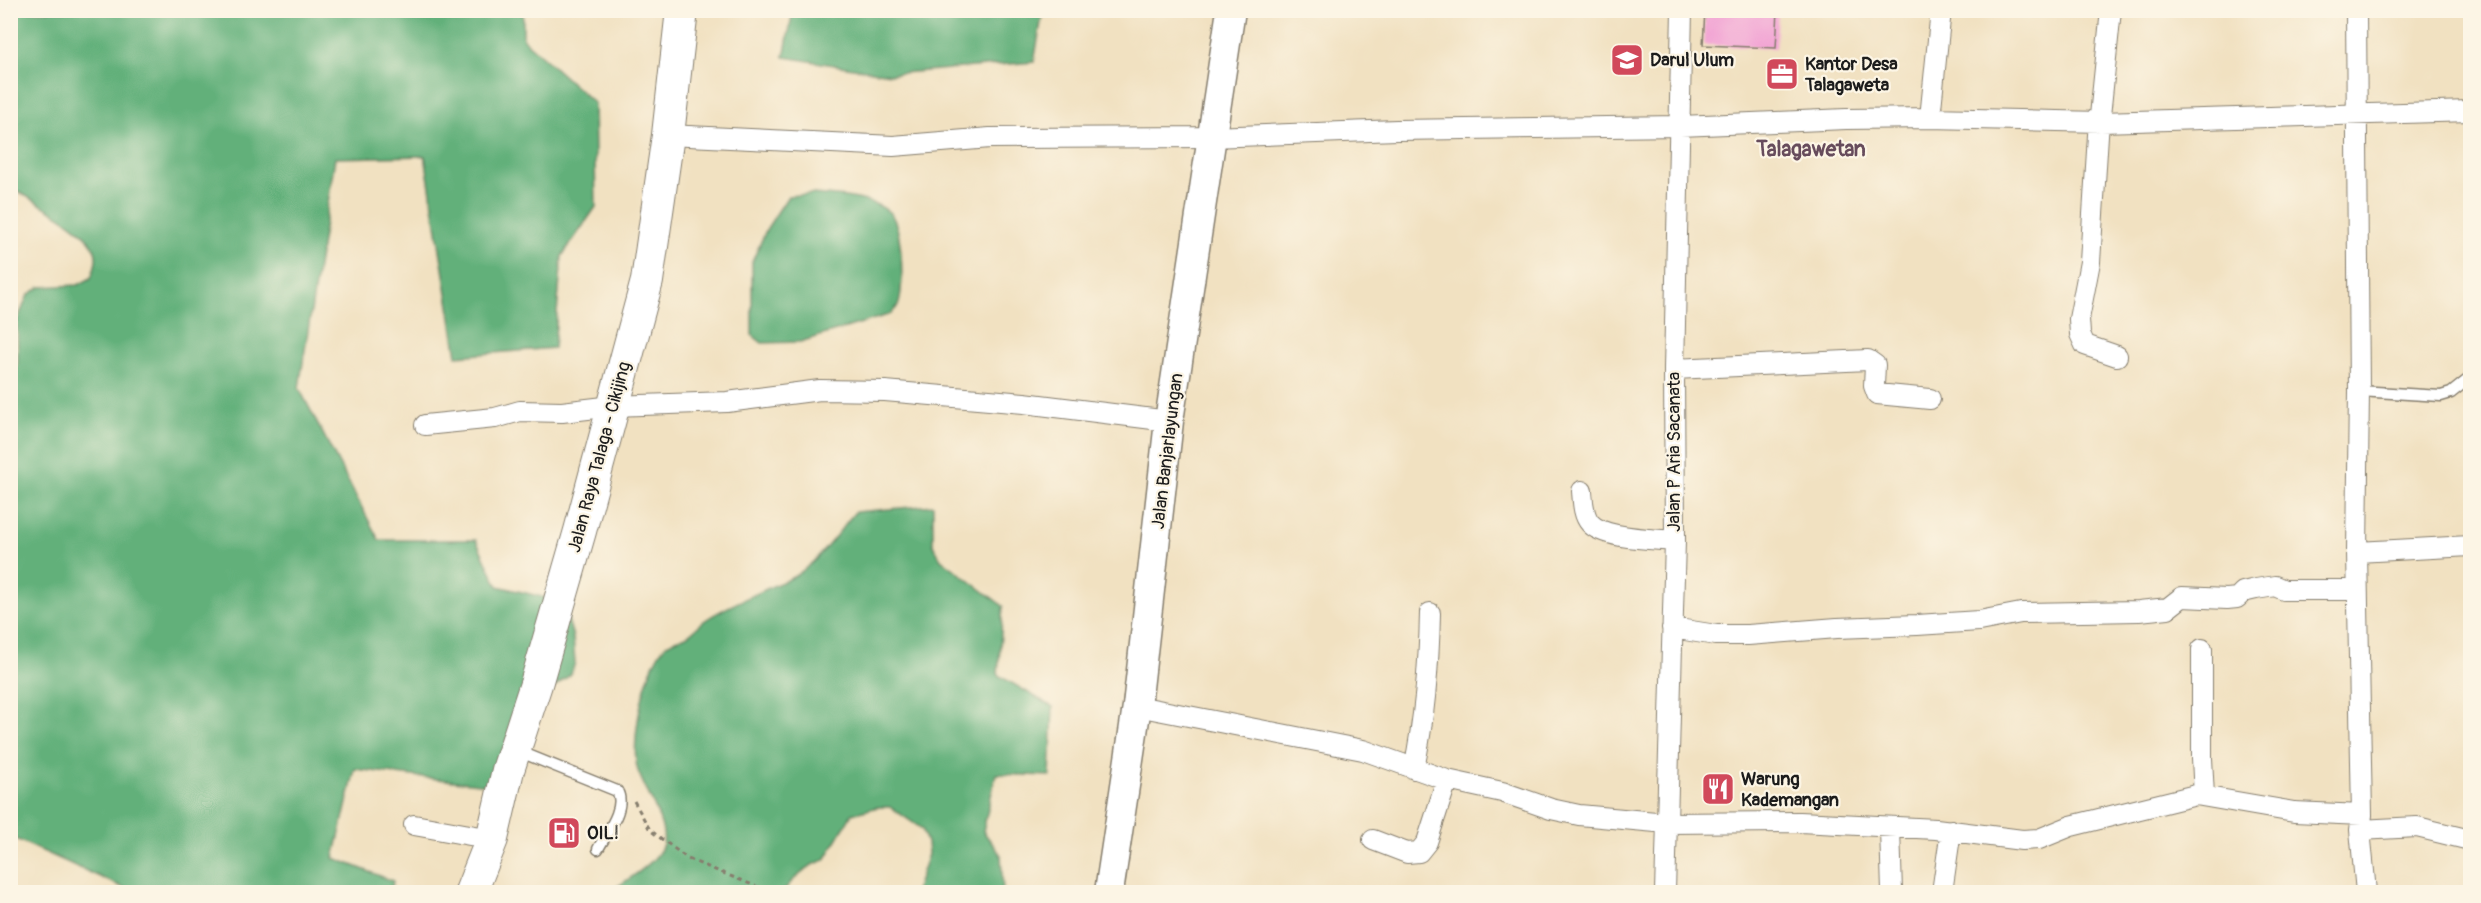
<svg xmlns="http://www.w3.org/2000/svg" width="2481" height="903" font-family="Pangolin,sans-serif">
	<rect width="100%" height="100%" fill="#fcf5e5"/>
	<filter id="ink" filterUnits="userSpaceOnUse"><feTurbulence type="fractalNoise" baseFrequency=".0167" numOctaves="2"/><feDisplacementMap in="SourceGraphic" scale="12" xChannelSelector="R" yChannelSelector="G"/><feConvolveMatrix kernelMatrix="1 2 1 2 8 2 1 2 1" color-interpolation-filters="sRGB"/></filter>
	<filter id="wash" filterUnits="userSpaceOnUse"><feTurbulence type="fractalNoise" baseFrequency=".008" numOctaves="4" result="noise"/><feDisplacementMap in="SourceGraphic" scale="24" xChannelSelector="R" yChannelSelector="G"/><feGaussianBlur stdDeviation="1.35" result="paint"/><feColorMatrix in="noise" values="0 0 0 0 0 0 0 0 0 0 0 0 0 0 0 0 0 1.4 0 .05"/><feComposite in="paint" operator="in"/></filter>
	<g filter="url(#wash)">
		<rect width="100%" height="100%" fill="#f1e1c1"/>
		<path fill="#62b07a" stroke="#3f664b" stroke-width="1.5" d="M11,11H523V39L594,103L596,207L562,256L554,348L457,356L425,156L335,158L299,388L379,540H476L498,586L563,602L573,637L575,663L571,674L524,711L503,787L355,769L334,858L393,881L391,892H133L11,837L10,412L18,361L17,321L28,295L40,287L78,285L91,278C94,269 98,260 95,251C89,228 31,200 11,187Z
			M793,11V10L1043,11L1034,62L890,74L784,57Z
			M813,194C834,196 873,197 889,212C903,224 904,286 899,303C898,307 894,310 891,314L800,342L762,343L752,335V262L767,228L788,196Z
			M933,505V545L941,559L1003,606L998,675L1053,707L1050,776L996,774L983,831L1001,855L1003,892H915L928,854L927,843L922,829L890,807H878L852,814L825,860L812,865L792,881L783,892H609C624,882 658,863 663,844C667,823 645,791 638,771C629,745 645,664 666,645C671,640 680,639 686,636C693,632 698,626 704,621C725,606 753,596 777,584C810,575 833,538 855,512Z"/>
		<g id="blocks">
			<path fill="#f2a5d4" d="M1705,10H1778L1776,48L1703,45Z"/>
		</g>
	</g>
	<g filter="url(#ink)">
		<use href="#blocks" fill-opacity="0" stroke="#867e6e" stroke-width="1.5"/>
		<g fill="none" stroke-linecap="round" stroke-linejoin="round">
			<g stroke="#867e6e" stroke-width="13">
				<path id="lane" d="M2359,391L2441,396L2451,393L2470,378
					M518,751L617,791C627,807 606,834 598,849"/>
			</g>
			<g stroke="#867e6e" stroke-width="22">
				<path id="street" d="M2111,10L2098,135L2090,262L2079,319L2080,334L2085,345L2117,356
					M2356,10L2359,391L2357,552L2362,815L2360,830L2366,892
					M1930,118L1941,10
					M668,135L893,146L990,138L1211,137L1397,130L1680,126L1846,119L1930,118L2101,122L2470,111
					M1674,369L1868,360L1875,365L1874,386L1877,394L1930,399
					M425,425L495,418L520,411L562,412L613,406L727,402L820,390L885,391L1024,403L1169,421
					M1582,491C1583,502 1583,515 1590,523C1603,539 1655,539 1675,541
					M2357,552L2470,546
					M1672,628L1716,635H1748L1837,628L1917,625L1979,621L2021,613L2139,611L2168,608L2182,597L2227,599L2237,598L2243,592L2256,589L2275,586L2284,590H2357
					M2202,649V758L2204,796
					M1137,706L1363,750L1447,780L1502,792L1551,809L1579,815L1667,823L1800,822L1936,829L2022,840L2039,839L2071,826L2196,795L2294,812L2362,815
					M1414,769C1425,715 1429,667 1430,613
					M414,825L492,839
					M1890,828L1892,892
					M2360,830L2417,827L2470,840
					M1373,840L1407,853L1419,852L1427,842L1447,780
					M1665,892L1675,541L1674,369L1682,10
					M1942,892L1951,830"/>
			</g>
			<g stroke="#867e6e" stroke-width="31">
				<path id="secondary" d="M1109,892L1137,706L1169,421L1231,10"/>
			</g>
			<g stroke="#867e6e" stroke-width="34">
				<path id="primary" d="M471,892L492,839L508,770L536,684L580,531L647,281L668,135L682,10"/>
			</g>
			<path stroke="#867e6e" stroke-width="3" stroke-dasharray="4.5 4.5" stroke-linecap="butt" d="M634,801L650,830L688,859L770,892"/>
			<use href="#lane" stroke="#fff" stroke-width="10"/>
			<use href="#street" stroke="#fff" stroke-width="20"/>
			<use href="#secondary" stroke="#fff" stroke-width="28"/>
			<use href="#primary" stroke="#fff" stroke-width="32"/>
		</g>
	</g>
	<defs>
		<g id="university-square" transform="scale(1.725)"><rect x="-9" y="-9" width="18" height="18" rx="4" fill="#d1495b" stroke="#fcf5e5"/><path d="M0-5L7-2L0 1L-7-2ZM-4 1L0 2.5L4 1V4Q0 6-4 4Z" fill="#fff"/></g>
		<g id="office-square" transform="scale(1.725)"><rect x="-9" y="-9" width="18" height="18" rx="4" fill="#d1495b" stroke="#fcf5e5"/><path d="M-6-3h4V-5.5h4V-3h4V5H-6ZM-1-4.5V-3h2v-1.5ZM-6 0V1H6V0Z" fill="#fff"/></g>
		<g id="restaurant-square" transform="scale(1.725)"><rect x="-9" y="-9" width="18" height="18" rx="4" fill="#d1495b" stroke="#fcf5e5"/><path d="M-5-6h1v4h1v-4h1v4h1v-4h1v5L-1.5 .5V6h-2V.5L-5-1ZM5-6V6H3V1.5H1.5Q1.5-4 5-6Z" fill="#fff"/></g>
		<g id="fuel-square" transform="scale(1.725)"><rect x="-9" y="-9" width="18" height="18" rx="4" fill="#d1495b" stroke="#fcf5e5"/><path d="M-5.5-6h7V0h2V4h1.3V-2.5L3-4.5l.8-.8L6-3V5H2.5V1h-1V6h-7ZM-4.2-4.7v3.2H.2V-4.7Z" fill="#fff"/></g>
	</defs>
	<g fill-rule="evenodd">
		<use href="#university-square" x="1627" y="60"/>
		<use href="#office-square" x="1782" y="74"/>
		<use href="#restaurant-square" x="1718" y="789"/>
		<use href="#fuel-square" x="564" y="833"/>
	</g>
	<g text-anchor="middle" stroke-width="4.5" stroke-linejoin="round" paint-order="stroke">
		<g font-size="18" font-weight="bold" fill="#1c1c1c" stroke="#fcf5e5" text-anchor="start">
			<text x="1650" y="66">Darul Ulum</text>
			<text x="1805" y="70">Kantor Desa<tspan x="1805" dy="21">Talagaweta</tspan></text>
			<text x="1741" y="785">Warung<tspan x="1741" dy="21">Kademangan</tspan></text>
			<text x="587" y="839">OIL!</text>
		</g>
		<g font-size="18" fill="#1c1c1c" stroke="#fcf5e5">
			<text transform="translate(1167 451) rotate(-83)" y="6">Jalan Banjarlayungan</text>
			<text transform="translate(1674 452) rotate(-90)" y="6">Jalan P Aria Sacanata</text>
			<text transform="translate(599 457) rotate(-75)" y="6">Jalan Raya Talaga - Cikijing</text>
		</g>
		<g font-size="21" font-weight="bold" fill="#674c5c" stroke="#fcf5e5">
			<text x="1811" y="156">Talagawetan</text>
		</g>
	</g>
	<rect width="2481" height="903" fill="none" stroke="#fcf5e5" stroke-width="36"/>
</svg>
